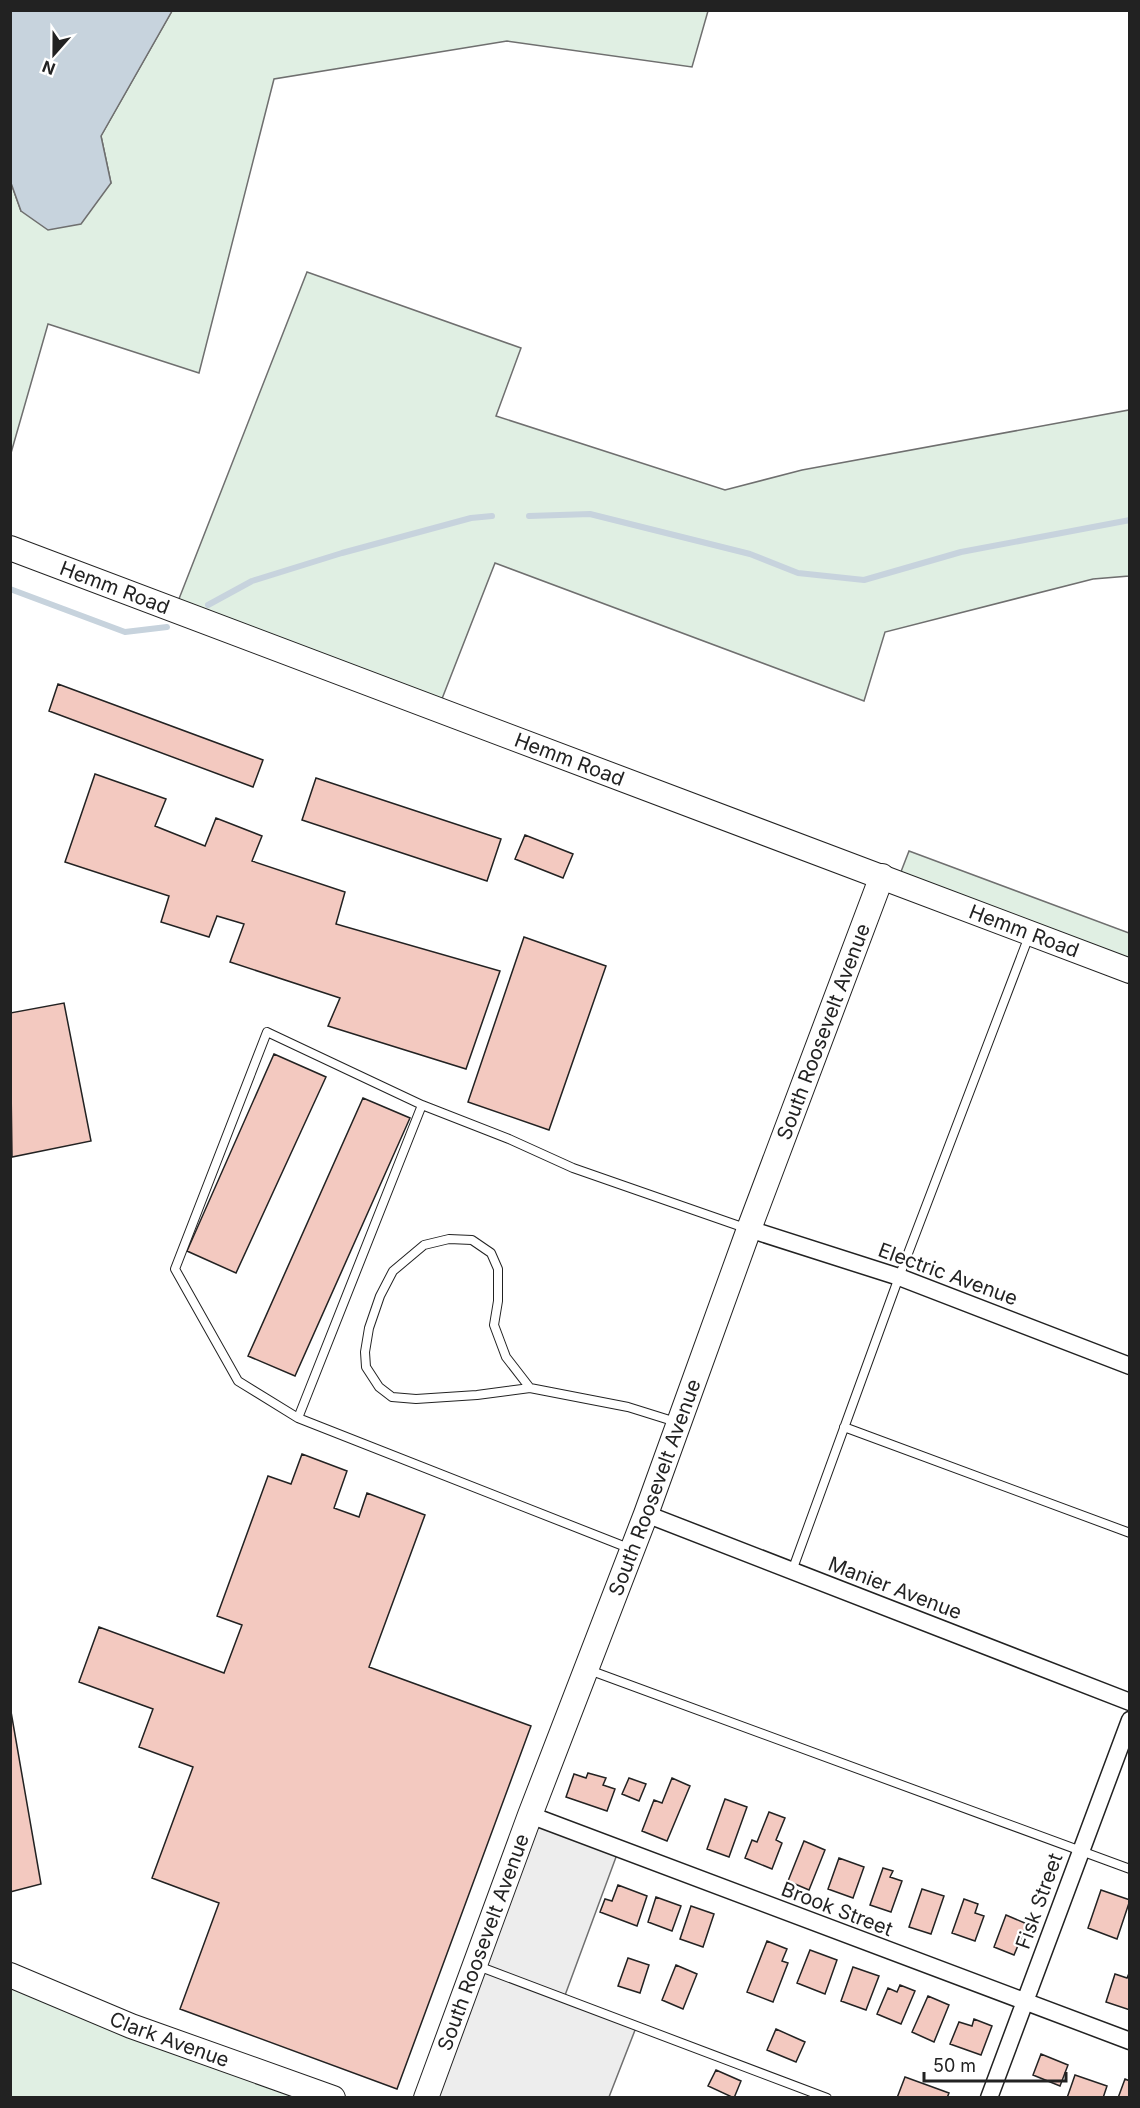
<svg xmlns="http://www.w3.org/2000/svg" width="1140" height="2108" font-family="Inter,sans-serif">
	<rect width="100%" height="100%" fill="#fff"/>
	<path fill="#e0efe3" stroke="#6f6f6f" stroke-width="1.5" d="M172,11H708L692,67L507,41L274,79L199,373L48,324L11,453V183L21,211L111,183L101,136Z
		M307,272L521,348L496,416L725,490L802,470L1129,410V576L1093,579L885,632L864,701L495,563L438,709L175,609Z
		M909,851L1129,933V971L897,882Z
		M10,1975L333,2097H11Z"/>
	<path fill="#ededed" stroke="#6f6f6f" stroke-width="1.5" d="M530,1815L619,1849L564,1998L637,2025L609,2097L426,2098Z"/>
	<path fill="#c7d3dd" stroke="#6f6f6f" stroke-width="1.5" d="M11,10L172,11L101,136L111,183L81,224L48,230L21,211L11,183Z"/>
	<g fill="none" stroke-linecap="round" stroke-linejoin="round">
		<path stroke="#c7d3dd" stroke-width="6" d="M529,516L590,514L750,554L798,573L864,580L961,552L1130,520
			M10,589L125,632L167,627
			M208,605L252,581L342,553L471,518L492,516"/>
	</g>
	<path fill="#f3c9c0" stroke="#222" stroke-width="1.5" d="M58,684L263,760L253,787L49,711Z
		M95,774L166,799L155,826L205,846L216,818L262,836L252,861L345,892L336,924L500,971L466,1069L328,1026L340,998L230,962L244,924L217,916L209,937L161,922L169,896L65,862Z
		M316,778L501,839L487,881L302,820Z
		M525,835L573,854L563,878L515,859Z
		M524,937L606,966L549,1130L468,1102Z
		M64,1003L91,1141L12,1157L10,1013Z
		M274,1054L326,1077L236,1273L187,1251Z
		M363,1098L410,1118L295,1376L248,1356Z
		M302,1454L347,1471L334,1508L359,1517L367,1493L425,1515L369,1667L531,1726L397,2089L180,2009L219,1903L152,1878L193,1767L139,1747L153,1709L79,1682L99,1627L224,1673L242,1625L217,1616L268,1476L291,1484Z
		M10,1706L41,1884L10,1892Z
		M588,1773L606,1778L603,1785L615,1789L607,1811L566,1797L574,1774L586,1778Z
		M629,1778L646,1784L639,1801L622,1794Z
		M672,1778L690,1786L667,1841L642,1831L654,1800L662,1803Z
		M725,1799L747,1807L729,1857L707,1849Z
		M769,1812L785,1818L776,1840L782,1843L772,1869L745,1858L752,1840L757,1842Z
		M804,1841L825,1850L809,1890L788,1881Z
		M839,1858L864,1867L853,1898L828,1889Z
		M883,1868L893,1871L890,1877L902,1881L891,1912L870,1905Z
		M618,1885L647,1896L637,1926L600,1912L605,1899L612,1901Z
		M922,1889L944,1896L931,1934L909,1927Z
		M1101,1890L1130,1900L1117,1939L1088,1928Z
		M656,1897L681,1906L672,1931L648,1922Z
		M964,1899L978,1904L975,1913L984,1916L975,1941L952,1933Z
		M691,1906L714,1914L703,1947L680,1939Z
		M1006,1915L1027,1924L1014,1955L994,1947Z
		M767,1941L787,1949L782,1961L788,1963L773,2002L747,1992Z
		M810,1950L837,1960L825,1994L797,1983Z
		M628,1958L649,1965L640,1993L618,1986Z
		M676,1965L697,1974L683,2009L662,2000Z
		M853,1967L879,1976L866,2010L841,2001Z
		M1130,1971V2010L1106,2002L1115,1974L1127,1978Z
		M900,1985L915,1991L901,2024L877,2014L888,1988L897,1992Z
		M928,1996L949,2005L934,2042L912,2032Z
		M974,2019L992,2026L981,2055L950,2044L959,2022L972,2026Z
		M776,2029L805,2042L796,2062L767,2050Z
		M1041,2054L1068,2065L1060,2086L1033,2075Z
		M716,2070L741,2081L734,2098L708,2086Z
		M1075,2075L1107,2086L1103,2098H1067Z
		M905,2077L949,2093L947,2098H897Z
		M1125,2079L1130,2081V2098H1118Z"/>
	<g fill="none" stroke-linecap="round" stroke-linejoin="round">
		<g stroke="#222" stroke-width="10">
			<path id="lane" d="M530,1388L506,1357L494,1325L498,1301V1269L491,1253L472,1240L449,1239L424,1245L393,1271L380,1296L369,1328L365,1352L366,1367L379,1387L392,1397L416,1399L477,1395L530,1388L628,1407L676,1422
				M298,1418L238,1381L175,1269L267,1032L422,1105
				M844,1427L1130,1533
				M631,1549L298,1418L422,1105L509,1139L573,1168L748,1229
				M792,1571L899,1277L1029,936
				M589,1670L1130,1869
				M478,1966L827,2098"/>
		</g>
		<g stroke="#222" stroke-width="19">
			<path id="street" d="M749,1229L899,1277L1130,1366
				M646,1514L1130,1702
				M530,1815L1130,2041
				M989,2098L1130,1720"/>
		</g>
		<g stroke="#222" stroke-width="26">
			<g id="secondary">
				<path id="s1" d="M10,548L1130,971"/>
				<path id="s2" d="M10,1975L131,2026L333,2098"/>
				<path id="s3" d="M426,2098L530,1815L646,1514L749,1229L882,876"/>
			</g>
		</g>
		<use href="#lane" stroke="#fff" stroke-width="8"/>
		<use href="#street" stroke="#fff" stroke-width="16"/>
		<use href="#secondary" stroke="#fff" stroke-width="24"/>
	</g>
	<g text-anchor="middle" stroke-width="4.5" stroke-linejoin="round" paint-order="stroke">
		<g font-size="20" fill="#222" stroke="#fff">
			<text dy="7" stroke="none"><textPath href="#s1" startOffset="112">Hemm Road</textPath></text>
			<text dy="7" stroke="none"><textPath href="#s1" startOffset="598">Hemm Road</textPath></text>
			<text dy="7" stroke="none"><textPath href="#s1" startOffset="1084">Hemm Road</textPath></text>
			<text dy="7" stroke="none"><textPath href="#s3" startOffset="1138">South Roosevelt Avenue</textPath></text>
			<text transform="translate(948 1274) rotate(20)" y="7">Electric Avenue</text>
			<text dy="7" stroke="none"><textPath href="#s3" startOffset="652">South Roosevelt Avenue</textPath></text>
			<text transform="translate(895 1588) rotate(21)" y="7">Manier Avenue</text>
			<text transform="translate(1039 1901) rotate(-70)" y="7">Fisk Street</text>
			<text transform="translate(837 1909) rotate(21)" y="7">Brook Street</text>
			<text dy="7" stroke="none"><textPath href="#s3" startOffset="166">South Roosevelt Avenue</textPath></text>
			<text dy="7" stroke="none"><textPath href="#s2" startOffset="172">Clark Avenue</textPath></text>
		</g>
	</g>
	<rect width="1140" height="2108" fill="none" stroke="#222222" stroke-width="24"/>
	<g transform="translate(54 54) rotate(201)" stroke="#ffffff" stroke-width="4.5" paint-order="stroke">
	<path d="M0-4.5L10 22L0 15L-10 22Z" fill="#222222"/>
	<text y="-9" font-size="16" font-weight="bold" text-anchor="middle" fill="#222222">N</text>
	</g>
	<path d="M924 2072v9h142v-9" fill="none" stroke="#222222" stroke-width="3"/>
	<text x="933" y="2072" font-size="18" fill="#222222" stroke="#ffffff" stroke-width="4.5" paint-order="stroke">50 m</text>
</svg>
